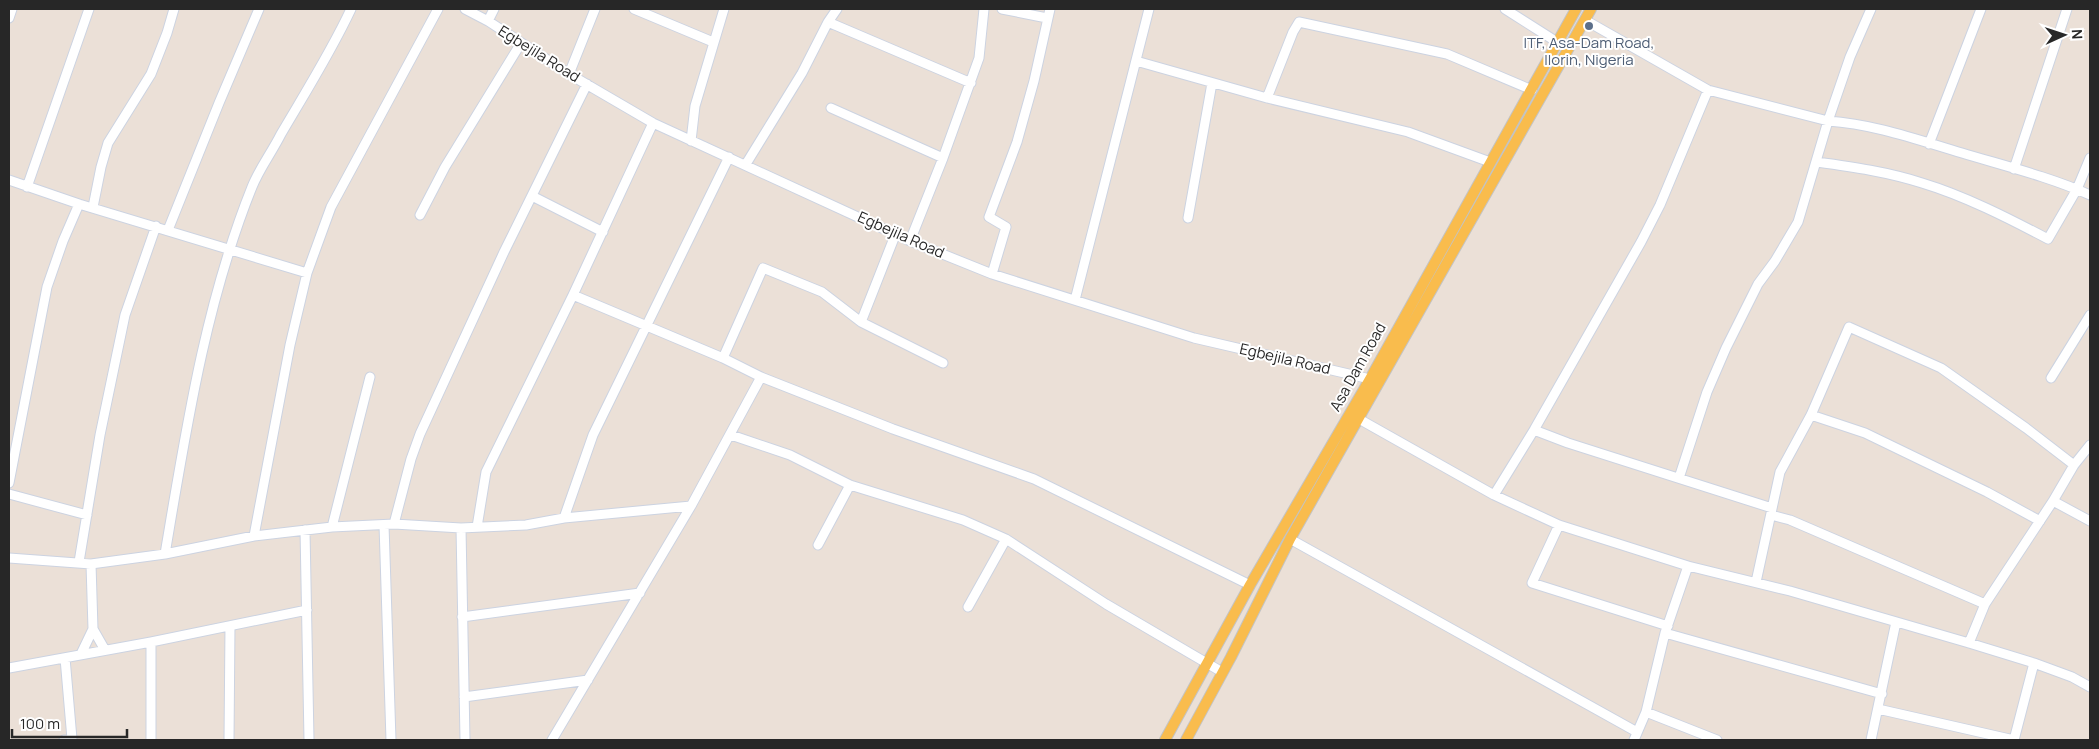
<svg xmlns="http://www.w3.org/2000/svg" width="2099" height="749" font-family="Manrope,sans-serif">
	<rect width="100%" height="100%" fill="#ebe0d7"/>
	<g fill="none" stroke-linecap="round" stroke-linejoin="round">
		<g stroke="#ccd3e1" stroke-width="11">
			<path id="minor" d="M465,9L488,21L569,74L653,123L910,241L992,274L1194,338L1370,379
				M634,9L713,42
				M1002,9L1047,18
				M1505,9L1557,42
				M9,18L12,9
				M1585,20L1708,90L1828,121C1874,124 1918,140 1962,153C2005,166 2050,177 2090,195
				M488,21L494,9
				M828,22L837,9
				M1136,61L1267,98L1408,132L1490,162
				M569,74L595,9
				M1267,98L1293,32L1299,22L1447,54L1532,90
				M831,108L943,158
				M691,141L695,106L724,9
				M1929,144L1981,9
				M1817,162C1853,167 1888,172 1922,183C1965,196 2008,218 2048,239L2077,189L2090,158
				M746,164L802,73L828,22L971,83
				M2014,169L2067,9
				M9,180L79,204L307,273
				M27,187L89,9
				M532,196L603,232
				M93,207L101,167L108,143L151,74L167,33L174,9
				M420,215L445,167L521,43
				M1188,218L1212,83
				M168,230L219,103L259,9
				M910,241L943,158L979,58L984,9
				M992,274L1006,227L989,217L1017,142L1034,81L1050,9
				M573,295L723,358L761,377L893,429L1034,479L1250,585
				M1075,300L1149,9
				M861,322L896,233
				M723,358L763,268L822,292L861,322L943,363
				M2051,378L2090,315
				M1811,415L1865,433L1987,492L2040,521
				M1359,419L1494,495L1559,525L1688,566L1790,591L1969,643L2034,663L2072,677L2090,687
				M1534,430L1568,443L1772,508
				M731,435L790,455L850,485L963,520L1006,539L1106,604L1222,672
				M1679,478L1707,392L1726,348L1758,284L1775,261L1798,222L1828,121L1850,57L1871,9
				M9,483L47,287L63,241L79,204
				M9,494L87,515
				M1494,495L1534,430L1641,242L1660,205L1708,90
				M2053,501L2074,465L2090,445
				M1771,515L1790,520L1985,604
				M564,518L593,435L729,157
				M394,524L411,459L420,434L504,252L587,84
				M384,525L391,740
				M1559,525L1532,583L1668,626
				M332,527L370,377
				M477,527L486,472L573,295L653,123
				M461,528L465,740
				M305,530L309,740
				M254,536L290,345L307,273L331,207L438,9
				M1290,539L1637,732
				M818,545L850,485
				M165,554C186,430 205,304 252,187C259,169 272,152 281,134C305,93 331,52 351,9
				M9,558L91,564L165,554L254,536L332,527L394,524L461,528L526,525L564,518L691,506
				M79,562L100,435L125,315L156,226
				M1756,582L1780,472L1811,415L1849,327L1941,368L2026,428L2074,465
				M968,607L1006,539
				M462,617L640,593
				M93,629L105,650
				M1665,633L1882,694
				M151,642V740
				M1969,643L1985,604L2053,501L2090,521
				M81,654L93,629L91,564
				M9,668L151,642L307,610
				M464,697L588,680
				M1878,709L2014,740L2034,663
				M1646,712L1717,740
				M64,740L72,739L65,658
				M229,740L230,626
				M552,740L691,506L761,377
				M1634,740L1646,712L1665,633L1688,566
				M1871,740L1896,622"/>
		</g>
		<g stroke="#c3c3c3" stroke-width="12">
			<path id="major" d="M1165,740L1250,585L1370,379L1576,9
				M1186,740L1231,657L1290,539L1591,9"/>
		</g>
		<use href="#minor" stroke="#fff" stroke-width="9"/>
		<use href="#major" stroke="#f9bc4d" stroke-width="10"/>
	</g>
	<circle fill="#5c6f8a" stroke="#fff" stroke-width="2" cx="1589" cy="26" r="5"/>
	<g text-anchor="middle" stroke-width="4" stroke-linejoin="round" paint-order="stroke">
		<g font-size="15" fill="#4e5e75" stroke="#fff">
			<text x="1589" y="48">ITF, Asa-Dam Road,<tspan x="1589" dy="17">Ilorin, Nigeria</tspan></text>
		</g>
		<g font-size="15" fill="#272727" stroke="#fff">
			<text transform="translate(539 54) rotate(32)" y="5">Egbejila Road</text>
			<text transform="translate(901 235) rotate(24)" y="5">Egbejila Road</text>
			<text transform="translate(1285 359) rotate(13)" y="5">Egbejila Road</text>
			<text transform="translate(1358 367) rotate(-61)" y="5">Asa Dam Road</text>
		</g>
	</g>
	<rect width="2099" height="749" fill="none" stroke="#272727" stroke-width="20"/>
	<g transform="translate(2064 35) rotate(87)" stroke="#ffffff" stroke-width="4" paint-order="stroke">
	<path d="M0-4L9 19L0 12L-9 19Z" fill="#272727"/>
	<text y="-8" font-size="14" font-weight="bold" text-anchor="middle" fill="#272727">N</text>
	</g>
	<path d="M12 729v8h115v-8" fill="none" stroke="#272727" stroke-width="2.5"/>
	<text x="20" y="729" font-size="15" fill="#272727" stroke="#ffffff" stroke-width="4" paint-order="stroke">100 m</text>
</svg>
